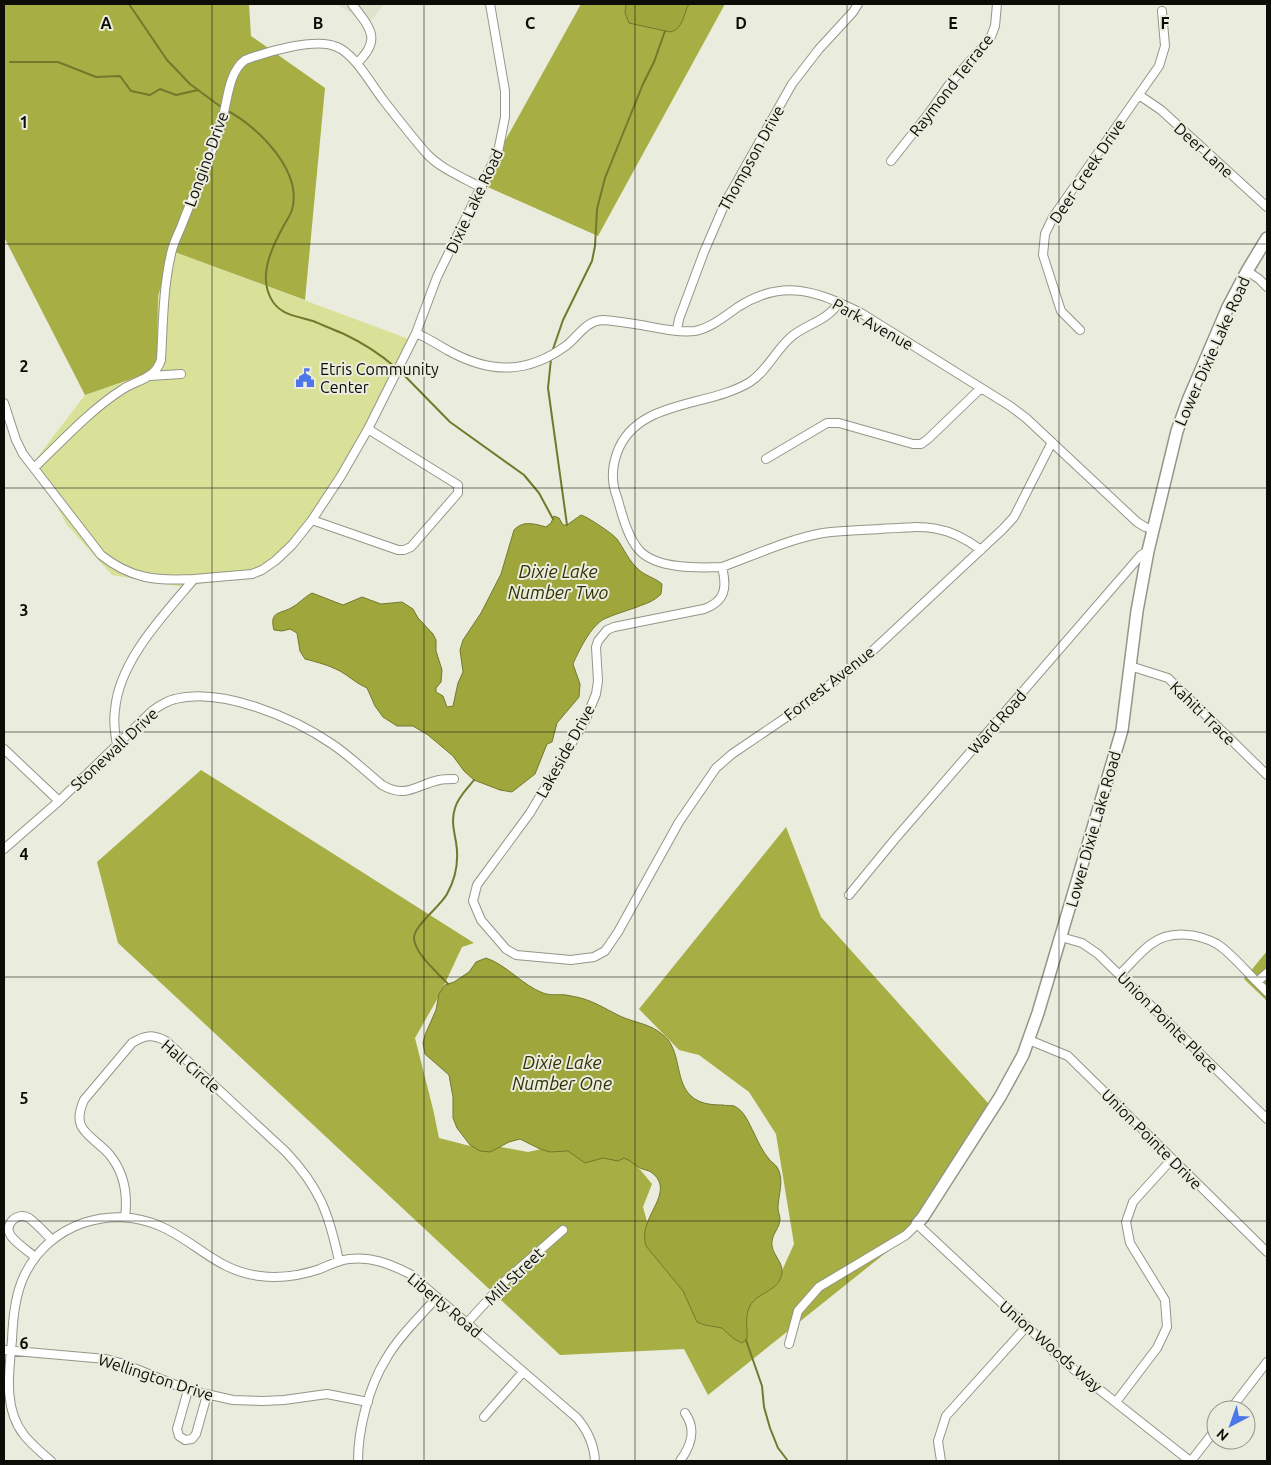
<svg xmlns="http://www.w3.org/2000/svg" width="1271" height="1465" font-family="Ubuntu,sans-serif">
	<rect width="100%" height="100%" fill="#eaecdd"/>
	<path fill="#dfe2cc" d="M336,4H384L368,24Z"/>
	<path fill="#d9e198" d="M172,251L414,341L367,425L341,484L310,527L250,575L183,587L112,575L67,525L33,463L85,395L157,370L158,296Z"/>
	<path fill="#a6ae44" d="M4,4H249L251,36L325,88L305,300L172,251L158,296L157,370L85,395L4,237Z
		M581,4H725L598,236L481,184Z
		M201,770L474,943L462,947L439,996L415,1038L433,1109L439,1138L470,1146L501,1147L528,1152L551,1147L612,1149L633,1161L652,1184L643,1207L652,1240L780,1275L794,1244L776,1134L749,1092L699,1055L679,1050L639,1009L786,827L821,917L997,1113L913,1231L708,1395L684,1349L560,1355L118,943L97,862Z
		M1267,951V1001L1244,979Z"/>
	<path fill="#9fa73c" stroke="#73792c" d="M626,4H689C683,14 684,29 670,32L629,23L625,13Z
		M581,515C588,517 613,534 617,539C624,549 629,561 638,569C645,576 654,577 662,584L661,594C653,602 647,603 637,607C626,611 615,614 604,619C591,626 579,650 573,664L580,684L579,697L557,723L552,742L547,744L535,774L512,792L500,790L474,780L464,771L453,756L428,735L413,726H397L383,717L375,706L367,688C357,684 349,676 340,671C328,665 317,662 305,659L300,651L297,633L290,629L282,631L274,630C269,611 280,614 291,608C299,604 304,597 312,593L343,605L362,597L381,604L402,602L413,609L418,618L433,634L436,640V651L442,670L441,682L436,688V692L443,696L447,707L453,706L458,683L463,672L460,650L463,640L481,613L501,574L514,530C523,520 535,524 546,527L551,523L554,516L559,518L563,525H567Z
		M486,958C507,965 522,985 543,993C551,996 558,994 566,995C571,996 578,997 584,999C597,1003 609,1011 622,1017C636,1023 651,1024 663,1035C682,1050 674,1080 691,1096C700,1104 711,1105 723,1105C726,1106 731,1105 734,1106C745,1111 749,1124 754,1133C758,1142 763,1152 769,1159C771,1162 775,1164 777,1167C785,1180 778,1195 778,1208C778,1212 780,1216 780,1219C780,1227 773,1233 772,1241C770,1253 783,1261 782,1272C781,1291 757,1292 750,1306C744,1317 748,1328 747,1339L742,1343L734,1339L722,1328L705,1325L697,1322L683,1291L646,1246C644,1239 644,1231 647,1224C652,1207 672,1187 651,1172C648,1170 644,1170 640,1168C635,1165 630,1160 624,1158L618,1161L603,1158L585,1163L568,1151L550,1152L540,1149L520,1139L509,1142L490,1152L480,1151L470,1145L457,1128L453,1118V1097L449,1075L425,1054L423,1043L425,1035L436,1010L439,994L445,985L454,982L469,972L476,962Z"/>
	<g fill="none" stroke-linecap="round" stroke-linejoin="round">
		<path stroke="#73792c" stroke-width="2" d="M129,4L167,60L190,84L221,107
			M10,62H58L96,77L120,76L131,91L150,95L160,89L176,95L198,90
			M228,111C258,127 303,171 292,210C290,216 286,221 283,227C271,249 257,278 273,302C283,316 298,316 313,321C323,325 334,330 344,334C363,343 380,354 395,367
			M552,352L563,320L592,261L595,246L597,209L605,178L643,84L654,62L665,31
			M551,359L548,388L567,525
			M399,370L450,422L524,475L539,493L553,519
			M448,984C438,973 416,955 414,939C413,926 440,907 447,894C456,878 459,860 456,842C454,831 451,820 455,808C458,797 467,789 474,780
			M746,1340L762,1386L764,1407L770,1428L778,1448L788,1461"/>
		<g stroke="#949688" stroke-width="10">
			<path id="street" d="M352,4C369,27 383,39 357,63
				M1139,95L1161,110L1267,207
				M891,161L929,113L951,82L990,39L995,26L997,4
				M1247,271L1259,279L1267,287
				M839,302C828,321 806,324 791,337C775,351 767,371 750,382C708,408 636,399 617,453C612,467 611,482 617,497C622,514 627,536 639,550C656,569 698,568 722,567C755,555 789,539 823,533C842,530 862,530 880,529C923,526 946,523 981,550
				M677,330L679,319L704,252L726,201L792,84L819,49L853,12L858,4
				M1080,330L1061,311L1043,255L1045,234L1053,217L1159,66L1165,46L1162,11
				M416,333C428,338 438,345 449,351C491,374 528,374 567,345C579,335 586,321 603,320C616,321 628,323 641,325C658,328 677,333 695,331C711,328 725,316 738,307C783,278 817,291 861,313L1010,406L1026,418L1137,522L1145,527L1152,529
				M150,376L181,374
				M4,403L16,440L23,454L101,555C131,579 156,581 194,579
				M766,459L827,423H839L913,444H921L928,439L981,388
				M34,468C62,441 90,410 123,389C137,380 155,379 161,360C163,325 163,288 171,254C173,243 179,233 183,222C197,185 215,150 224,112C228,95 230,71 245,60C266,52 316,37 337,47C355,54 372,86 384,101C398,119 412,137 427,154C441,169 464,178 482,188
				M312,520L398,550H404L411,547L458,493V485L368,429
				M722,567C727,587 726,601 704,609L614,627L607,630L598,641L596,647L598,681L596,694L585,721L530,813L477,885L473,901L481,920L506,949L516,955L571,960L594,957L605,951L618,932L679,822L716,768L732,754L794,712L867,656L1003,529L1014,517L1052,442
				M1130,666L1168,678L1267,775
				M117,745C115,734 113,722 115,710C119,661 163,616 194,579L252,574L262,570L275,561L292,545L312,520L341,476L368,429L416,333L437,277L498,152L505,117V91L490,4
				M4,749L59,801
				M4,849L59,801L152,711C159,706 166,701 175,699C222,687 294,718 332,744C350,756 366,772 382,785C406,799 416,785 439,780C444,779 449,779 454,779
				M849,895L895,839L1141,555L1148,551
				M1061,937L1082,943L1098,954L1267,1119
				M1120,974C1130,965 1139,953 1151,944C1170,930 1197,933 1217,944C1229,951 1246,971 1257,982L1267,973
				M1257,982L1267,992
				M1029,1040L1068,1056L1267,1252
				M125,1217C128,1194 124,1172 109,1154C91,1134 70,1131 84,1100L132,1043C145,1035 152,1034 166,1041L286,1152C320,1188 329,1214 339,1261
				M35,1257C28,1251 17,1244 11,1236C3,1225 17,1211 29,1218C37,1224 45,1233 52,1240
				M467,1323L506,1280L563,1230
				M789,1344L798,1311L819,1287L906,1235L917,1224L1067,1364L1190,1461
				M4,1350L106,1359L124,1364L188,1390L233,1400L263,1401L284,1400L327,1394L368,1402
				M188,1390L177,1429L179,1436L185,1440L192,1439L196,1434L207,1395
				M1116,1402L1157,1348L1167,1327L1165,1300L1130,1243L1126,1222L1133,1202L1172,1159
				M1230,1410L1267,1362
				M484,1417L523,1372
				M51,1461C42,1453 32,1445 24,1435C3,1408 9,1372 12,1340C13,1318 15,1294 25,1274C50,1224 110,1204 160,1226C197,1242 217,1271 260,1276C280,1279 302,1275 320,1269C329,1265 339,1260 349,1259C371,1256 390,1264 410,1274L577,1418C588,1431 594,1444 595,1461
				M358,1461C358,1429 369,1386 386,1359C399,1336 420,1317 437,1297
				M680,1461C691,1446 697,1430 685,1413
				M941,1461L938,1441L946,1416L1027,1326
				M1191,1461L1216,1429"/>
		</g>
		<g stroke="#949688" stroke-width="14">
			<path id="secondary" d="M917,1224L923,1217L1000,1097L1023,1055L1038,1013L1122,730L1137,611L1148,551L1177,431L1189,398L1228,307L1247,271L1267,238"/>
		</g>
		<use href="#street" stroke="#fff" stroke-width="8"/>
		<use href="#secondary" stroke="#fff" stroke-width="11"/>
	</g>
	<path fill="none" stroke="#0d0d08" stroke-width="1" stroke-opacity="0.55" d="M212,4V1461M424,4V1461M635,4V1461M847,4V1461M1059,4V1461M4,244H1267M4,488H1267M4,732H1267M4,977H1267M4,1221H1267"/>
	<defs>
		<g id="civic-bare" transform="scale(1.5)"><path d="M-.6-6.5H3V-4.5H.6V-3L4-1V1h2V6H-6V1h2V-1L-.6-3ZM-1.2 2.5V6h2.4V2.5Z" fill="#4d76ea" stroke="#eaecdd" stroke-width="2.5" paint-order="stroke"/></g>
	</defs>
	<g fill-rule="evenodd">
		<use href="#civic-bare" x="305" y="378"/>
	</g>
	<g text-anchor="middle" stroke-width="4" stroke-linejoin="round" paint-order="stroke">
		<g font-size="16" fill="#0d0d08" stroke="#eaecdd">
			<text transform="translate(951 85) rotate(-52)" y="6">Raymond Terrace</text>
			<text transform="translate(1204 150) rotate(42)" y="6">Deer Lane</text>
			<text transform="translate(751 158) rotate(-61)" y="6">Thompson Drive</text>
			<text transform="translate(206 159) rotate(-70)" y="6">Longino Drive</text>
			<text transform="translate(1087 171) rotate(-56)" y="6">Deer Creek Drive</text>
			<text transform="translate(474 201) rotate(-65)" y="6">Dixie Lake Road</text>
			<text transform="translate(873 324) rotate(29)" y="6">Park Avenue</text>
			<text transform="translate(1212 351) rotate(-66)" y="6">Lower Dixie Lake Road</text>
			<text transform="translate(829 683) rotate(-38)" y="6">Forrest Avenue</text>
			<text transform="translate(1203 713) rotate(44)" y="6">Kahiti Trace</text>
			<text transform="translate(997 722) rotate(-49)" y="6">Ward Road</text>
			<text transform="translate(114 749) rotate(-43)" y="6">Stonewall Drive</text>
			<text transform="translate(565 751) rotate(-61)" y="6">Lakeside Drive</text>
			<text transform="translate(1093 829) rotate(-74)" y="6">Lower Dixie Lake Road</text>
			<text transform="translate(1168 1022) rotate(45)" y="6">Union Pointe Place</text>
			<text transform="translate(191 1066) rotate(41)" y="6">Hall Circle</text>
			<text transform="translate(1152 1139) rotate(45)" y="6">Union Pointe Drive</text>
			<text transform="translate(514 1276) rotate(-44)" y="6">Mill Street</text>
			<text transform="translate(445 1305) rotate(40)" y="6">Liberty Road</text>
			<text transform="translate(1051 1346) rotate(41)" y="6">Union Woods Way</text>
			<text transform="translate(156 1377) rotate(18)" y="6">Wellington Drive</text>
		</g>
		<g font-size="16" fill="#0d0d08" stroke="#eaecdd" text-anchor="start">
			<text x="320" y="375">Etris Community<tspan x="320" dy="18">Center</tspan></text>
		</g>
		<g font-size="18" font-style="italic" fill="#2f3204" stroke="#eaecdd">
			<text x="558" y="578">Dixie Lake<tspan x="558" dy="21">Number Two</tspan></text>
			<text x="562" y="1069">Dixie Lake<tspan x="562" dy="21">Number One</tspan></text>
		</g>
	</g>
	<g font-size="16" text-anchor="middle" font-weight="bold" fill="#0d0d08" stroke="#eaecdd" stroke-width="4" stroke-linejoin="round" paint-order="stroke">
		<text x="106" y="29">A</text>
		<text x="318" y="29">B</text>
		<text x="530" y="29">C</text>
		<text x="741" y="29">D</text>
		<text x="953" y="29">E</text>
		<text x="1165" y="29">F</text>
		<text x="24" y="128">1</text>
		<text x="24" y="372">2</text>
		<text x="24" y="616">3</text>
		<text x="24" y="860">4</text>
		<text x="24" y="1104">5</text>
		<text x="24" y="1349">6</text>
	</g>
	<rect width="1271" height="1465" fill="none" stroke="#0d0d08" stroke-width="10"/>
	<g transform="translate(1231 1425) rotate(221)"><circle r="24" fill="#eaecdd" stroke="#929388"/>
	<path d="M0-4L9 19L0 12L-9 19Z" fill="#4d76ea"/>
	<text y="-8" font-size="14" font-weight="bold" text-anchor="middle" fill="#0d0d08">N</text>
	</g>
</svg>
